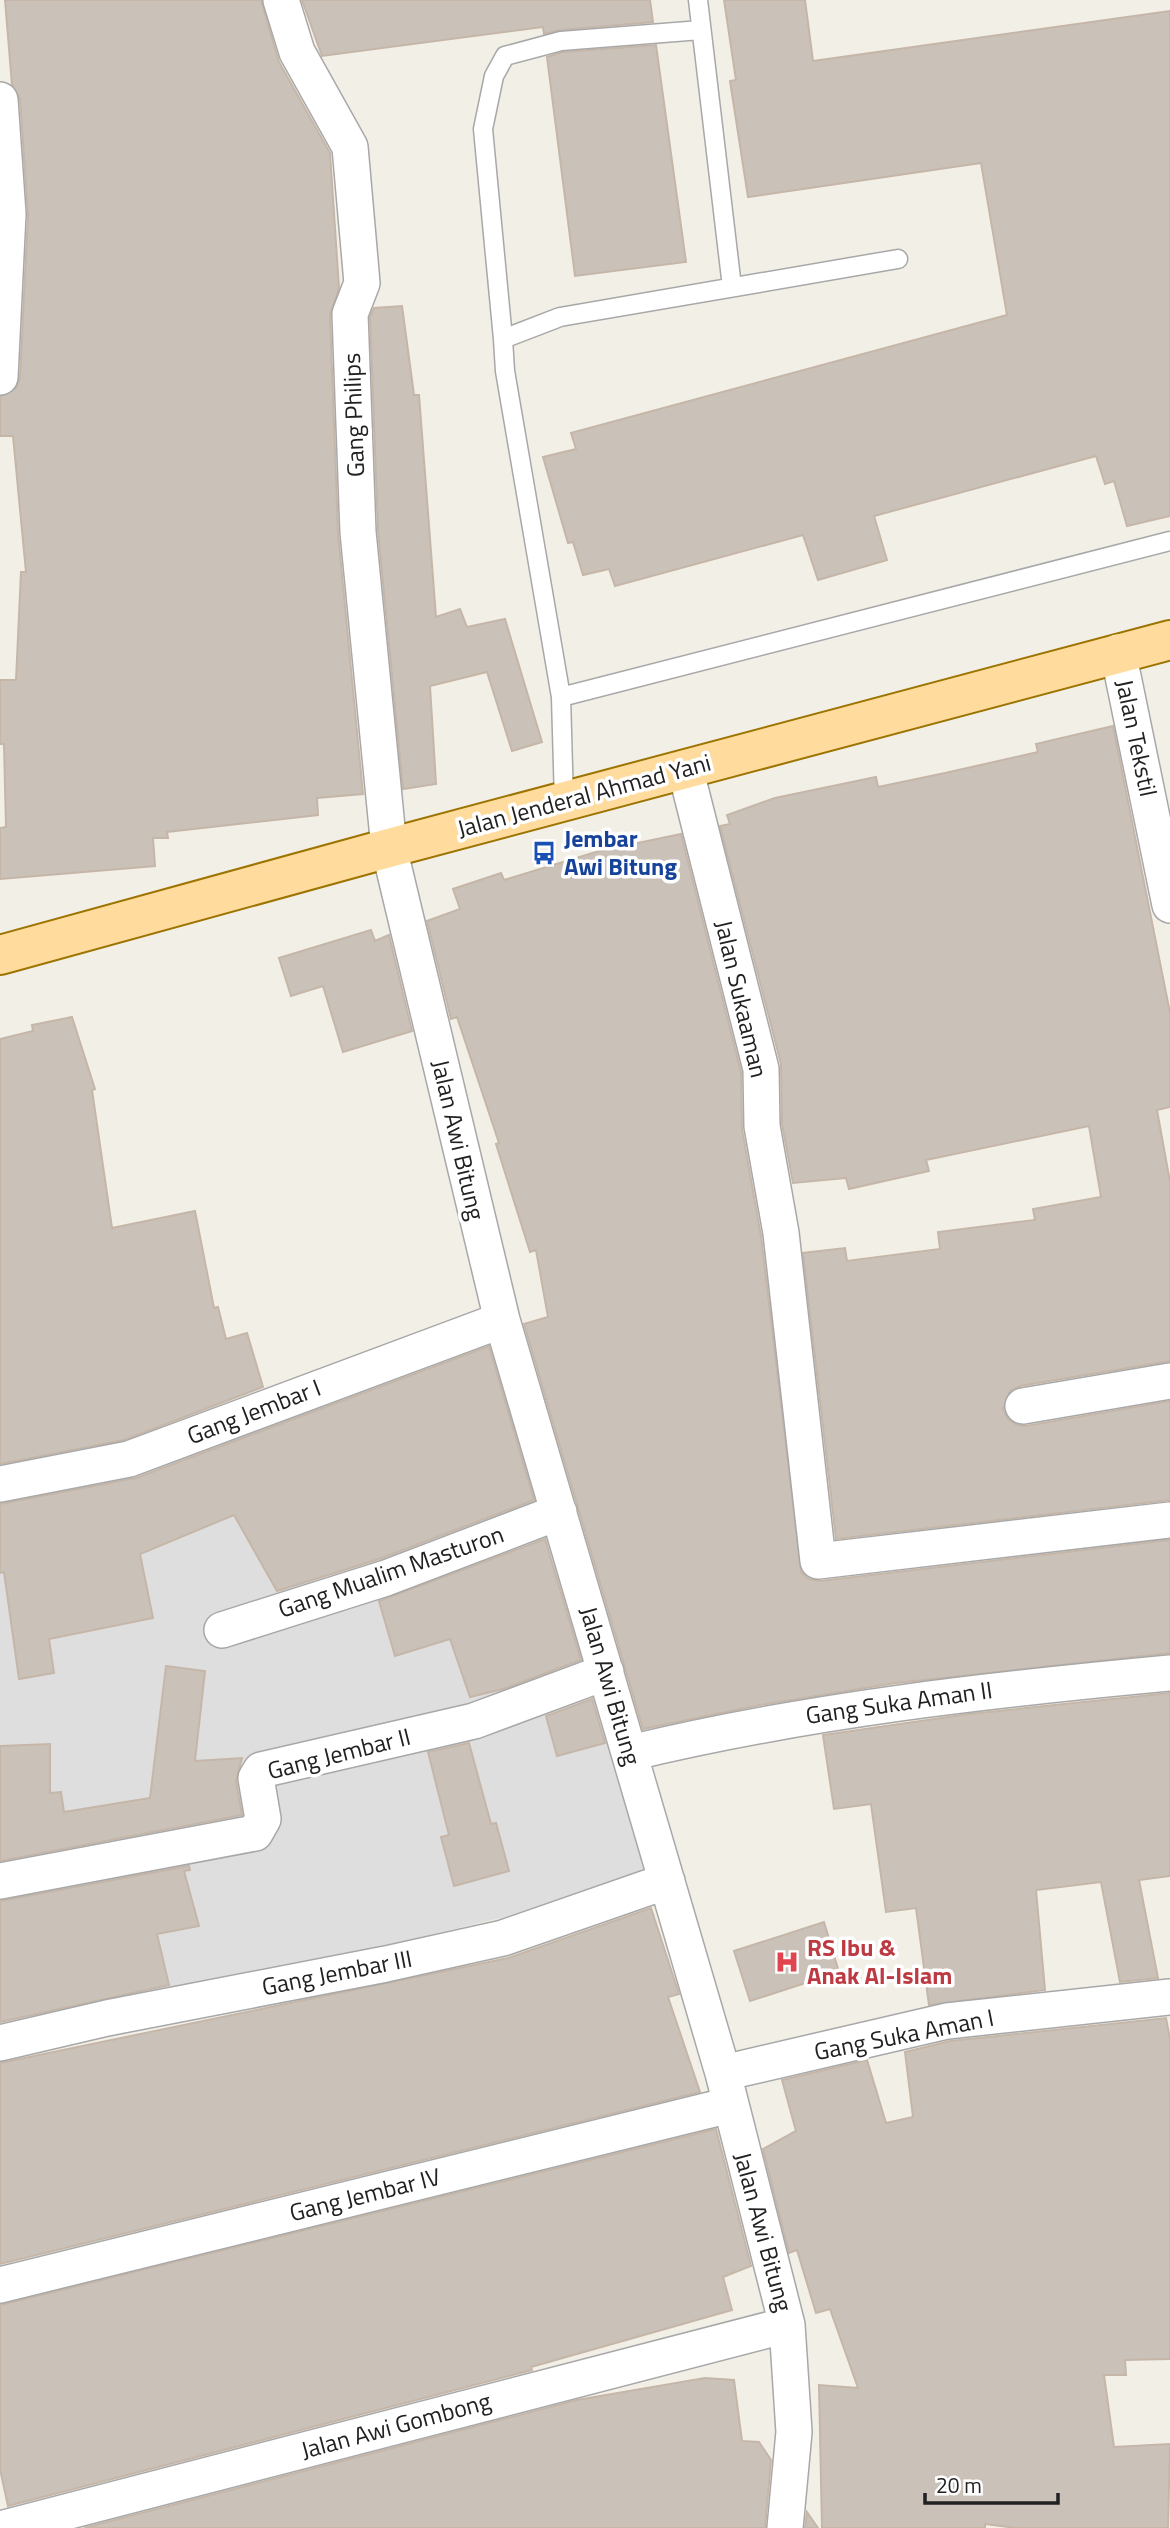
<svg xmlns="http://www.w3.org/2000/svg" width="1170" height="2528" font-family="'Titillium Web',sans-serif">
	<rect width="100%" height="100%" fill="#f2efe7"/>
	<path fill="#dfdede" d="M502,1353L652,1882L0,2037V1493L318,1408Z"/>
	<path fill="#cac2b9" stroke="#c5b6a8" stroke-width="2" d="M5,0H261L279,62L330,153L339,288L330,315L338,533L363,794L317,798L318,815L167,832L168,838H153L155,866L0,879V828L6,827L4,744H0V680H16L21,572H26L13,436H0V397L16,388L20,378L28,215L20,99L12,85Z
		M302,0H650L653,22L560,30L544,34L543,27L322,56Z
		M724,0H805L813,61L1170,11V516L1127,526L1114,481L1105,484L1096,456L874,516L887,560L818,580L803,535L615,586L609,569L583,575L573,542L568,543L543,457L576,449L571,433L1007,315L981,163L748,197L730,81L736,80Z
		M656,45L686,262L575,276L547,57L563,52Z
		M402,306L414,395H419L436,617L460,609L467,627L505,619L542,742L512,751L487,672L430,686L436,784L403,789L378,531L370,317L374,308Z
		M1113,726L1170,1013V1107L1157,1110L1170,1182V1361L1020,1386L1010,1391L1003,1409L1008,1419L1017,1425L1026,1426L1170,1401V1500L836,1539L803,1253L845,1248L847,1261L940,1249L938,1232L1035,1220L1033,1209L1101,1197L1089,1126L926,1160L929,1171L849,1189L846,1178L793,1183L782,1124L781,1064L720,826L730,824L727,815L775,798L876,777L878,787L945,773L1038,752L1036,744Z
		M681,834L741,1072L742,1129L761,1236L801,1572L809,1579L820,1581L1170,1540V1653L896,1683L760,1705L643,1729L524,1324L548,1317L536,1250L530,1252L496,1144L499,1143L457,1017L451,1019L427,921L460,909L453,889L501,873L504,880L632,841L633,844Z
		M371,930L375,941L389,935L412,1031L343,1052L323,986L291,996L279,958Z
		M72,1017L95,1089L92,1090L112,1228L195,1211L214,1308L218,1307L226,1339L247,1333L263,1387L124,1440L0,1464V1039L33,1031L32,1025Z
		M489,1346L534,1500L379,1559L277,1591L234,1515L140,1554L153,1618L49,1639L54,1673L19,1679L4,1572L0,1573V1504L136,1478Z
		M545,1539L581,1660L503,1689L470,1697L450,1639L395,1656L379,1601Z
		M166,1666L205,1671L195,1761L242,1758L236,1781L242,1815L0,1861V1746L50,1744V1793L61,1792L64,1812L150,1798Z
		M1170,1693V1876L1139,1880L1158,1978L1120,1982L1101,1882L1036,1890L1045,1990L929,2005L916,1908L886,1912L871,1804L834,1809L823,1735L969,1714Z
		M592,1699L605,1743L557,1756L546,1716Z
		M469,1743L491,1824L496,1823L509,1871L454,1886L441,1837L449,1835L428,1752Z
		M189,1866L190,1870L184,1871L199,1926L157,1934L169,1985L0,2022V1901Z
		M651,1908L679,1994L668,1997L700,2092L0,2264V2063L508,1958Z
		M824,1922L839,1972L750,2001L734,1951Z
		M1166,2018L1170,2039V2359L1125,2360L1126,2375H1104L1114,2447L1170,2444L1168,2528H1016L985,2524V2528H822L819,2385L858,2388L830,2309L816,2313L797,2250L789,2253L763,2149L796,2131L782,2080L867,2060L886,2123L913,2117L905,2052L950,2041Z
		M716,2129L751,2266L723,2277L732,2310L531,2367L532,2370L8,2506L0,2469V2305Z
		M705,2378L734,2380L742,2441L759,2442L771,2460L765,2528H84L577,2400Z
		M807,2512L818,2528H805Z"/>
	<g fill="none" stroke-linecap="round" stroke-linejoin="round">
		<g stroke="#a8a8a8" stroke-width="21">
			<path id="service" d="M698,0L732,287
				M503,339L483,129L494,76L505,56L561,41L701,30
				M561,697L1170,541
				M564,802L561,697L505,371L503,339L560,317L898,259"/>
		</g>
		<g stroke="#a8a8a8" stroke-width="38">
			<path id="minor" d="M281,0L297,52L350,147L362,283L350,314L358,532L389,848L502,1320L723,2073L787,2325L794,2432L785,2528
				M0,100L8,214L0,377
				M1118,652L1170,905
				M685,768L761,1069L762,1126L781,1233L818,1561L1170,1520
				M1023,1406L1170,1381
				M0,1484L129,1459L502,1320
				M222,1630L386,1578L559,1512
				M630,1753C808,1710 988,1690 1170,1673
				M0,1881L255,1833L263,1819L256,1778L261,1770L474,1721L606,1672
				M0,2043L107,2018L386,1964L503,1938L667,1881
				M723,2073L947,2021L1170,1997
				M0,2285L730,2105
				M4,2528L787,2325"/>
		</g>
		<g stroke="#9d7400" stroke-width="42">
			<path id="primary" d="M0,955L389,848L1170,640"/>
		</g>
		<use href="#service" stroke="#fff" stroke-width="18"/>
		<use href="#minor" stroke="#fff" stroke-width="35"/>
		<use href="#primary" stroke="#ffdc9e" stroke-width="38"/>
	</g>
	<defs>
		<g id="bus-bare" transform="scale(1.89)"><path d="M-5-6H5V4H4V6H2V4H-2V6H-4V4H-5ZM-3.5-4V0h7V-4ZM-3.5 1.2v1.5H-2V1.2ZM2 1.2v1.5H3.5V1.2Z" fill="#1a4fb4" stroke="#fff" stroke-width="2.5" paint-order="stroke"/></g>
		<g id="hospital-bare" transform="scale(1.89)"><path d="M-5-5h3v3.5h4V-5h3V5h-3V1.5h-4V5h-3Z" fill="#e0444e" stroke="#fff" stroke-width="2.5" paint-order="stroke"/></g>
	</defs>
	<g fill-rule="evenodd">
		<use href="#bus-bare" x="544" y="853"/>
		<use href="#hospital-bare" x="787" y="1962"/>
	</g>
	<g text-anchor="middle" stroke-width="7" stroke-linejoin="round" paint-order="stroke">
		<g font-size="24" fill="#212121" stroke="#fff">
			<text transform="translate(354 415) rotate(-92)" y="8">Gang Philips</text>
			<text transform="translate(1136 738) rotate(78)" y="8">Jalan Tekstil</text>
			<text transform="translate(584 796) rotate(-15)" y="8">Jalan Jenderal Ahmad Yani</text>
			<text transform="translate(741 999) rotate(77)" y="8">Jalan Sukaaman</text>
			<text transform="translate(458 1140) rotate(77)" y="8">Jalan Awi Bitung</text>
			<text transform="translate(254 1412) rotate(-21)" y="8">Gang Jembar I</text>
			<text transform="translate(391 1572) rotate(-19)" y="8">Gang Mualim Masturon</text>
			<text transform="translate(610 1686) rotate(74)" y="8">Jalan Awi Bitung</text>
			<text transform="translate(899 1703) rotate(-8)" y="8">Gang Suka Aman II</text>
			<text transform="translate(339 1754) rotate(-14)" y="8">Gang Jembar II</text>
			<text transform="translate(337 1973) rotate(-11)" y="8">Gang Jembar III</text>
			<text transform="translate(904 2035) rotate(-11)" y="8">Gang Suka Aman I</text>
			<text transform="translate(365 2195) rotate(-14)" y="8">Gang Jembar IV</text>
			<text transform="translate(763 2232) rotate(75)" y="8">Jalan Awi Bitung</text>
			<text transform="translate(396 2426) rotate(-15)" y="8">Jalan Awi Gombong</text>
		</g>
		<g font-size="24" font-weight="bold" fill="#164399" stroke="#fff" text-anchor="start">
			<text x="564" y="847">Jembar<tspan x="564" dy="28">Awi Bitung</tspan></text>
		</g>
		<g font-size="24" font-weight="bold" fill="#be3a42" stroke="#fff" text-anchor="start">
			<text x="807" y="1956">RS Ibu &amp;<tspan x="807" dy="28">Anak Al-Islam</tspan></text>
		</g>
	</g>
	<path d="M925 2493v10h133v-10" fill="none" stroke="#212121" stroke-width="3.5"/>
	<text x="936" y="2493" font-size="21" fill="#212121" stroke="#ffffff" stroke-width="5" paint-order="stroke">20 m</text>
</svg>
